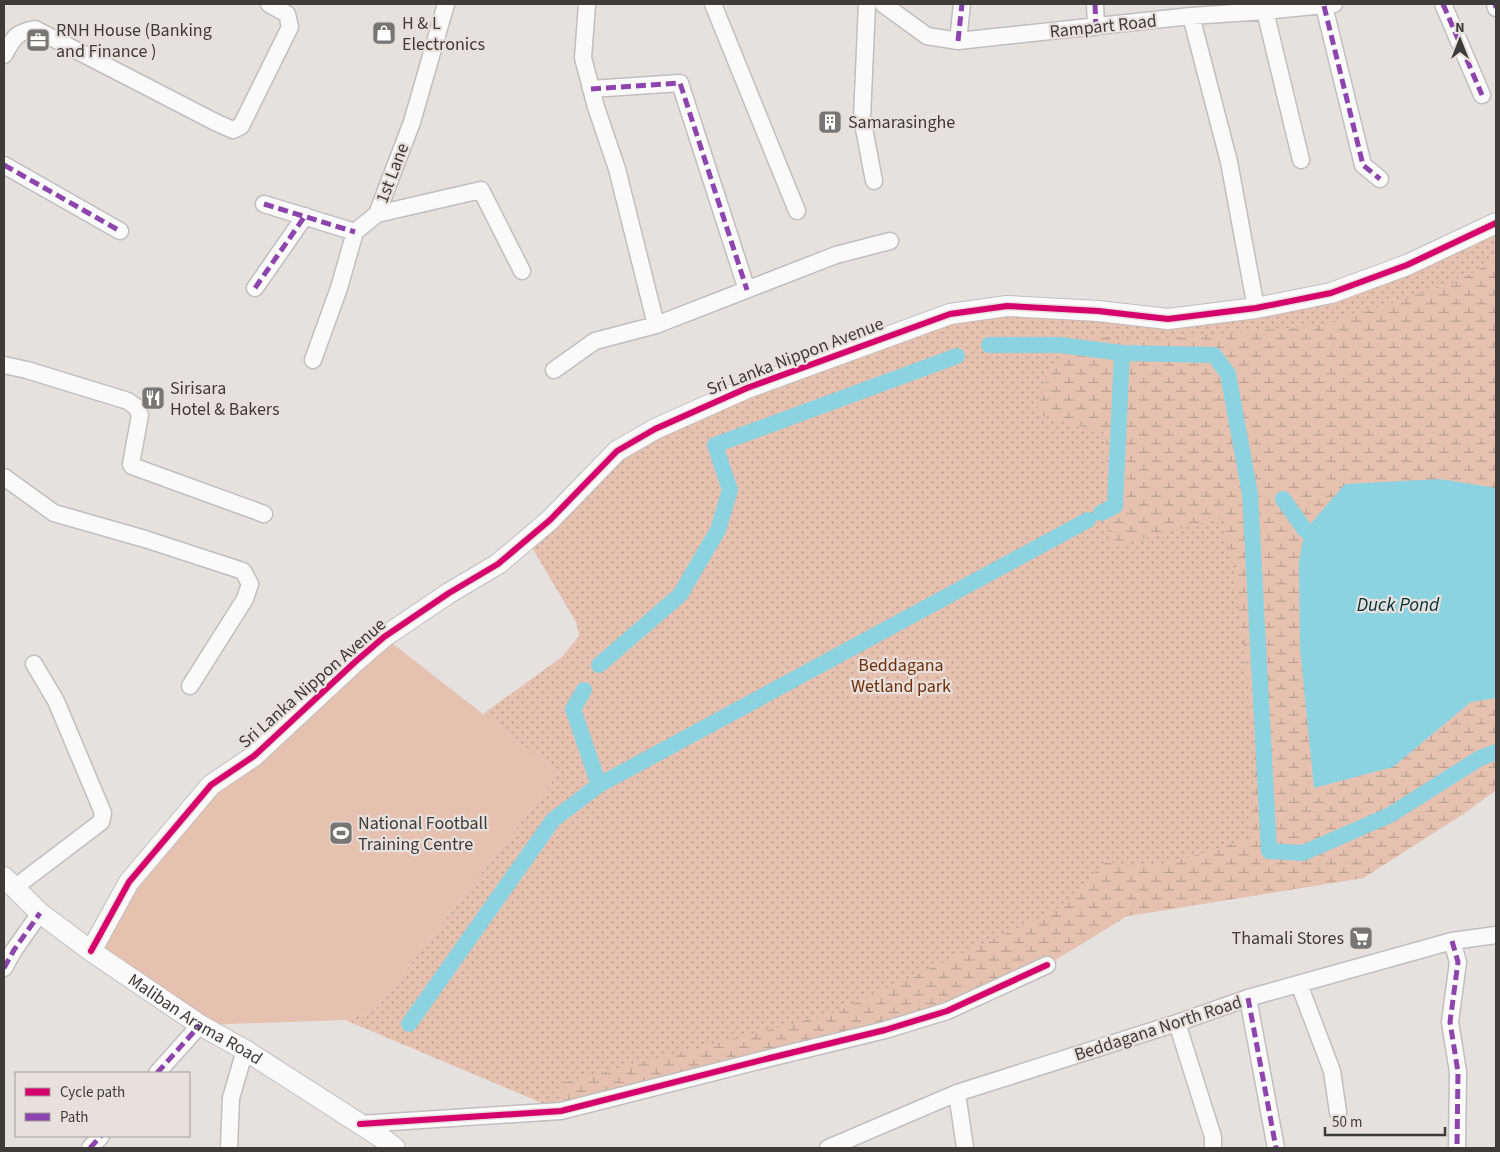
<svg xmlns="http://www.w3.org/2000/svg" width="1500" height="1152" font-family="'Source Sans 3',sans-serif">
	<defs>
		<pattern id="grass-dots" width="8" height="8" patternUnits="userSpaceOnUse" patternTransform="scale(1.25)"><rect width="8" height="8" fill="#e6c1b0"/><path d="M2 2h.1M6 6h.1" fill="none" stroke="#bc9e90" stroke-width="1.8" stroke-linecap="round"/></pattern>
		<pattern id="wetland-marsh" width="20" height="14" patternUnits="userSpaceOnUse" patternTransform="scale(1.25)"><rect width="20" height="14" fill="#e6c1b0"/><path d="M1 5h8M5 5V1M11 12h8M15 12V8" fill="none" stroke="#bc9e90"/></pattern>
	</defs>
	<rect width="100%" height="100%" fill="#e5e1df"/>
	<path fill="url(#grass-dots)" d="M1496,223V790L1463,814L1363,878L1127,916L1047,965L561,1111L345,1020L375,1010L559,773L483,714L562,657L579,636L576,622L527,539L617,451L950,314L1168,319L1331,293Z"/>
	<path fill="url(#wetland-marsh)" d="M1496,260V790L1463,814L1363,878L1127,916L1047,965L947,1011L561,1111L562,1083L834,1013L1056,910L1106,862L1155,867L1252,838L1254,737L1235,573L1222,518L1109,547L1106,433L1036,414L1048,374L1090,336L1134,341L1323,325L1453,283Z"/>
	<path fill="#e6c1b0" d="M384,637L559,773L375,1010L345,1020L200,1025L91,951L211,785Z"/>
	<path fill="#8cd3e1" d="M1440,479L1496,488V698L1471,702L1393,767L1314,788L1300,648L1299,561L1305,530L1345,484Z"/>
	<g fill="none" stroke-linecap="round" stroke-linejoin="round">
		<path stroke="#8cd3e1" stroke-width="16" d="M989,345H1060L1122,353L1115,506L1101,513
			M1122,353L1214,355L1228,374L1250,494L1269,851L1303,853L1390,815L1480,758L1496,752
			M1283,499L1305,530
			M599,665L680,595L718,530L730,490L715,445L957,356
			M584,690L573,709L599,785
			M409,1024L553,820L599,785L1088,520"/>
		<g stroke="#c1bebd" stroke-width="19">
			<path id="minor" d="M587,4L583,58L596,107L617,169L656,325
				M713,4L797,211
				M867,4L862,118L874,181
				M883,4L927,36L958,41L1191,16L1265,11L1334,4
				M1095,4L1096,27
				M1443,4L1482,95
				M1495,4L1496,8
				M1324,6L1363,165L1380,179
				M1265,11L1301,160
				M1191,16L1229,162L1256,308
				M958,41L962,4
				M4,55C14,38 14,33 35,29L217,123L233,130L241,126L290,27L287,14L269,4
				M591,89L680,83L747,290
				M4,165L120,231
				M264,204L355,232
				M377,214L481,190L522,271
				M255,288L305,216
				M313,360L339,288L355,232L377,214L412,122L446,4
				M4,365L27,370L128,401L136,407L140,415L131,464L132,466L264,514
				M554,370L595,341L656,325L836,255L890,241
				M4,477L54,513L145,539L243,571L250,584L245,599L190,686
				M14,888L101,822L103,813L56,701L34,664
				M1452,941L1458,962L1450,1022L1458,1072L1457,1148
				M4,968L14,950L40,913
				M1299,984L1332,1071L1338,1112
				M1248,998L1276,1148
				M1177,1023L1213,1137V1148
				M157,1073L200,1025
				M957,1093L965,1148
				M360,1124L561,1111L770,1058L885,1030L947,1011L1047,965
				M90,1148L101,1136
				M229,1148L231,1098L245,1050
				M828,1148L957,1093L1177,1023L1248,998L1452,941L1496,935"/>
		</g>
		<g stroke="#c1bebd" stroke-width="22">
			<g id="tertiary">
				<path id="s1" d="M4,877L40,913L91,951L200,1025L245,1050L382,1138L395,1148"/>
				<path d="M91,951L129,882L211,785L254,756L355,662L384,637L449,593L498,564L550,520L617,451L655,429L747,388L950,314L1007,306L1098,311L1168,319L1256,308L1331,293L1407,265L1496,223"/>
			</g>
		</g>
		<use href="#minor" stroke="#fbfafa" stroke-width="16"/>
		<use href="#tertiary" stroke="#fbfafa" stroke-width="20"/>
		<path stroke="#8e44ad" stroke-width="5" stroke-dasharray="10 5" stroke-linecap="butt" d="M1095,4L1096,27
			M1443,4L1482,95
			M1495,4L1496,8
			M1324,6L1363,165L1380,179
			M958,41L962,4
			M591,89L680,83L747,290
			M4,165L120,231
			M264,204L355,232
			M255,288L305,216
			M1452,941L1458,962L1450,1022L1458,1072L1457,1148
			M4,968L14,950L40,913
			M1248,998L1276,1148
			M157,1073L200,1025
			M90,1148L101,1136"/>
		<g stroke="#e7e0dd" stroke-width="9">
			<path id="cycleway" d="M91,951L129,882L211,785L254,756L355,662L384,637L449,593L498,564L550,520L617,451L655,429L747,388L950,314L1007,306L1098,311L1168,319L1256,308L1331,293L1407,265L1496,223
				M360,1124L561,1111L770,1058L885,1030L947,1011L1047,965"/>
		</g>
		<use href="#cycleway" stroke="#d6006c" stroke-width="6"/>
	</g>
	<defs>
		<g id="shop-square" transform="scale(1.25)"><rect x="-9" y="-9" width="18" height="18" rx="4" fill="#787674" stroke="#e7e0dd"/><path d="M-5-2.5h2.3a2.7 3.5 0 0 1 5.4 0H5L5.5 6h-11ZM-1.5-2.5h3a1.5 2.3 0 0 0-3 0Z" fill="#fff"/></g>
		<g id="office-square" transform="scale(1.25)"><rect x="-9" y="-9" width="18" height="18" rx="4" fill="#787674" stroke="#e7e0dd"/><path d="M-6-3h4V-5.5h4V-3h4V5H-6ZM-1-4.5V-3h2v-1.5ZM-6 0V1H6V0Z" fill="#fff"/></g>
		<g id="building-square" transform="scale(1.25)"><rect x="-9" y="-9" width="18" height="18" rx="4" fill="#787674" stroke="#e7e0dd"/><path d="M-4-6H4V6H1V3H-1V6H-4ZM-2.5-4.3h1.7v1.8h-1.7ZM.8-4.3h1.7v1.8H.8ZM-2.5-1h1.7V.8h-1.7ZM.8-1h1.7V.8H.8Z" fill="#fff"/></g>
		<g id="restaurant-square" transform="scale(1.25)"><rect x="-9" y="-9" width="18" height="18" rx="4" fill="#787674" stroke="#e7e0dd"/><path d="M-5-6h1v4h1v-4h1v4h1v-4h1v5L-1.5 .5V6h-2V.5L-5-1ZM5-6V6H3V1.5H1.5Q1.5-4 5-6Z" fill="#fff"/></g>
		<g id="stadium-square" transform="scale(1.25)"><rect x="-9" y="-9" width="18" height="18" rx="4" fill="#787674" stroke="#e7e0dd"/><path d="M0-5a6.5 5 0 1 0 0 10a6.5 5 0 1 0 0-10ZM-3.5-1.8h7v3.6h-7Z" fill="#fff"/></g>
		<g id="supermarket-square" transform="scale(1.25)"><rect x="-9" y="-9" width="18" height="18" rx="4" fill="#787674" stroke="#e7e0dd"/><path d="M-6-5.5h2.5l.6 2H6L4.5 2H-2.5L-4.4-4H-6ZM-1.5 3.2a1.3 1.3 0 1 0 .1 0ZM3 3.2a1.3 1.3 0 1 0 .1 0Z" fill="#fff"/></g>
	</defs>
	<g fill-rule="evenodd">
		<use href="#shop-square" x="384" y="33"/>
		<use href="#office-square" x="38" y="40"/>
		<use href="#building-square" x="830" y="122"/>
		<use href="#restaurant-square" x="153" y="398"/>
		<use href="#stadium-square" x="341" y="833"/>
		<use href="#supermarket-square" x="1361" y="938"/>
	</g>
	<g text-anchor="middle" stroke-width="4.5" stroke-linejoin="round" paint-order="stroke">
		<g font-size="18" fill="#3e3c3b" stroke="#e7e0dd" text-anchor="start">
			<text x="402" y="29">H &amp; L<tspan x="402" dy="21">Electronics</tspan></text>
			<text x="56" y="36">RNH House (Banking<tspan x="56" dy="21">and Finance )</tspan></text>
			<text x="848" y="128">Samarasinghe</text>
			<text x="170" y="394">Sirisara<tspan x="170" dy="21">Hotel &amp; Bakers</tspan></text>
			<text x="358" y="829">National Football<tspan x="358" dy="21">Training Centre</tspan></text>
			<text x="1344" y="944" text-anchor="end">Thamali Stores</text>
		</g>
		<g font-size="18" fill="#3e3c3b" stroke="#e7e0dd">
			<text transform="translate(1103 26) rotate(-6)" y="6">Rampart Road</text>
			<text transform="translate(392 173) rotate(-69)" y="6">1st Lane</text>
			<text transform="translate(795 356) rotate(-21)" y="6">Sri Lanka Nippon Avenue</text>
			<text transform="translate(312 683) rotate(-41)" y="6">Sri Lanka Nippon Avenue</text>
			<text dy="6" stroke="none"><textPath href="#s1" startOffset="239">Maliban Arama Road</textPath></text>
			<text transform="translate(1158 1028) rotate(-18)" y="6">Beddagana North Road</text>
		</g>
		<g font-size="18" fill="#723009" stroke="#e7e0dd">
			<text x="901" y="671">Beddagana<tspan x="901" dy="21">Wetland park</tspan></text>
		</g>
		<g font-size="19" font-style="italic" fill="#00323a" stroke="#e7e0dd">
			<text x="1398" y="611">Duck Pond</text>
		</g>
	</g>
	<rect width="1500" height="1152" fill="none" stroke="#3e3c3b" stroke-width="10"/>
	<rect x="15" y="1072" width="175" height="65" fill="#e7e0dd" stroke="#a39e9c"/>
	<rect x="25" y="1088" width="25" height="8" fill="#d6006c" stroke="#a39e9c"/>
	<text x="60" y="1097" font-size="15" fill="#3e3c3b">Cycle path</text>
	<rect x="25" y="1113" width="25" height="8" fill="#8e44ad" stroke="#a39e9c"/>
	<text x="60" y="1122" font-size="15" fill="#3e3c3b">Path</text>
	<g transform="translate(1460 40)" stroke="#e7e0dd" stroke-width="4" paint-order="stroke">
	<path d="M0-4L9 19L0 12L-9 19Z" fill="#3e3c3b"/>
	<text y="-8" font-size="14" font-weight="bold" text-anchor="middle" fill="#3e3c3b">N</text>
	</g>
	<path d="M1325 1127v8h120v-8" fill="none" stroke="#3e3c3b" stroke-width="2.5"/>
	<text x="1332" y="1127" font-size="15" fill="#3e3c3b" stroke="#e7e0dd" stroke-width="4" paint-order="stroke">50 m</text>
</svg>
